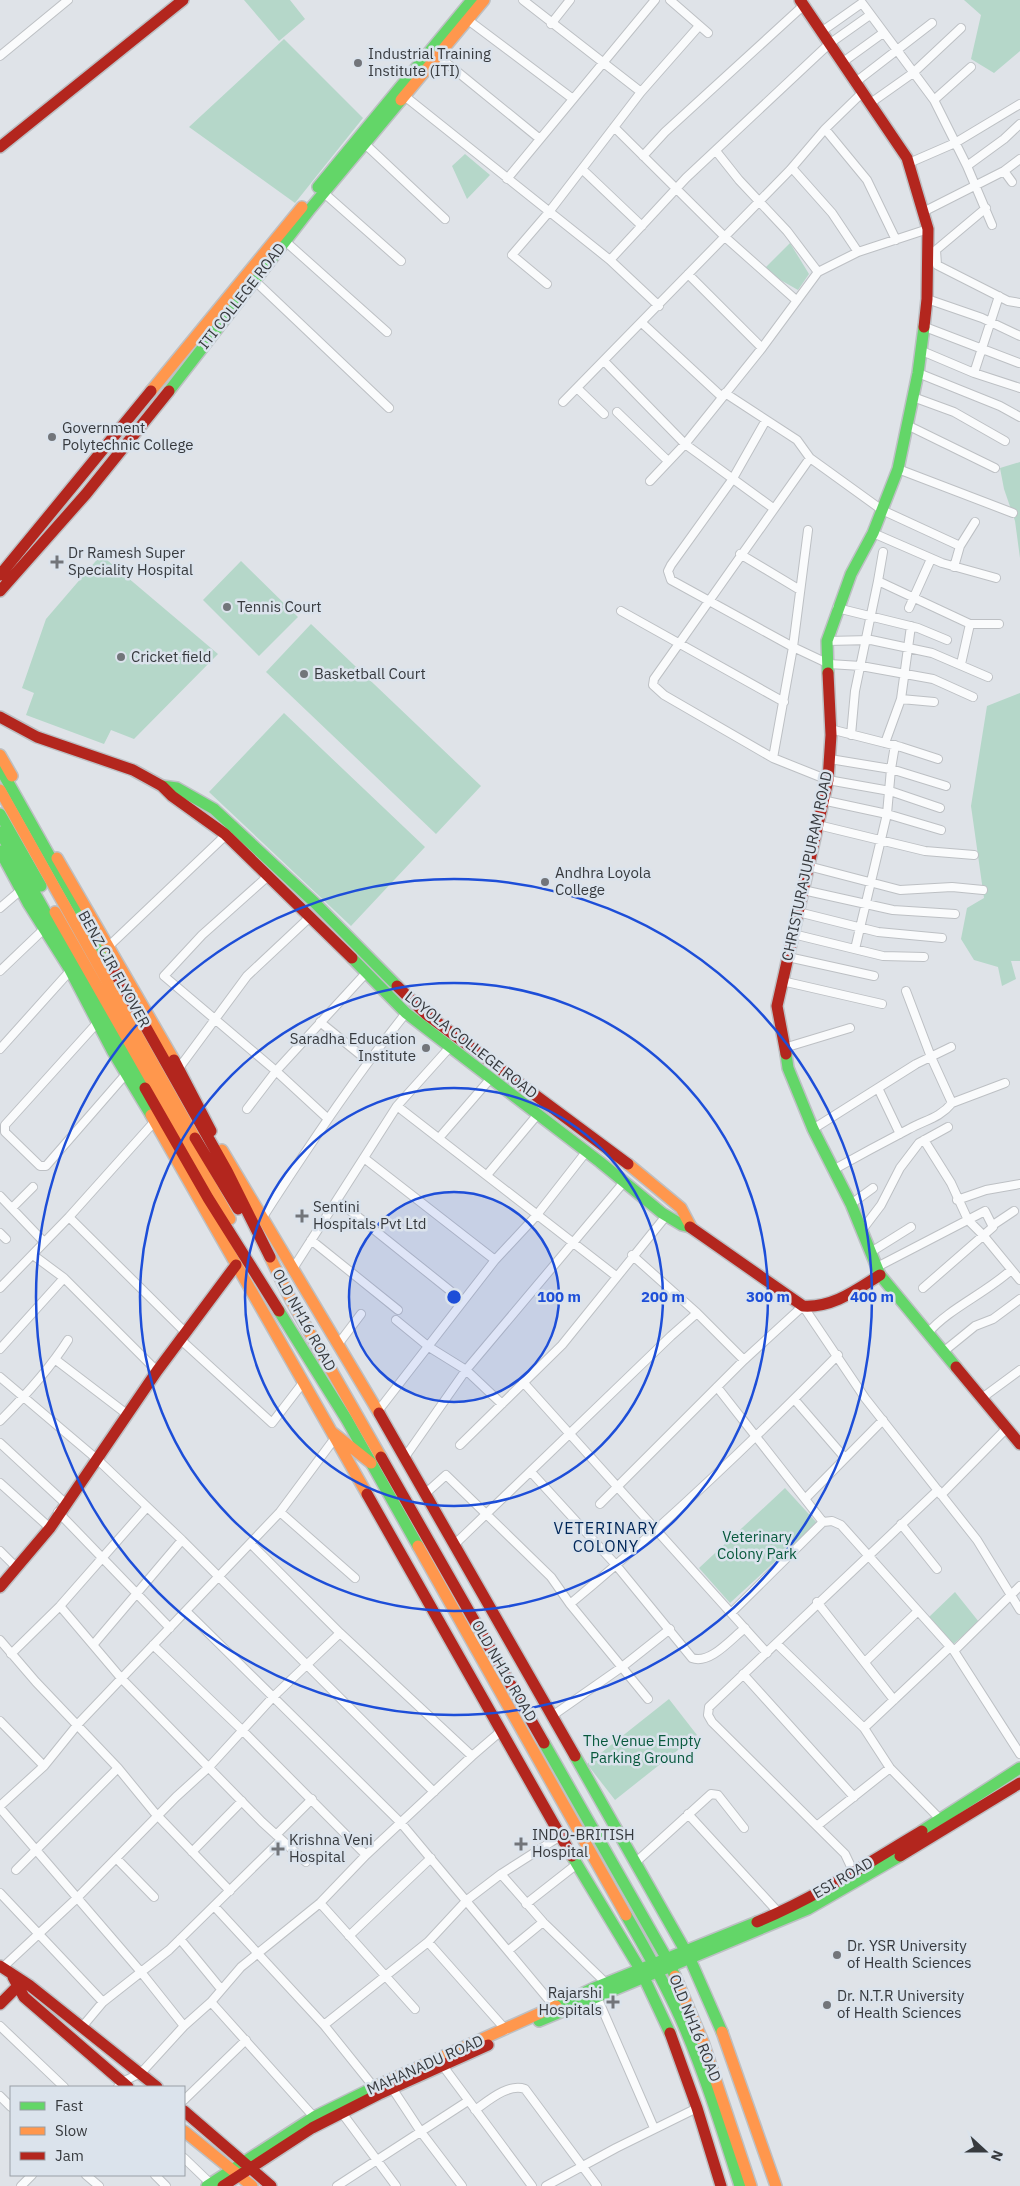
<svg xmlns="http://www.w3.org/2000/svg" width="1020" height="2186" font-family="'IBM Plex Sans',sans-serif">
	<rect width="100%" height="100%" fill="#dfe3e8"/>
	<path fill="#b5d7c9" d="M244,0H290L305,19L279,41Z
		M964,0H1020V51L994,73L971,59L981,15Z
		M284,39L363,118L295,203L189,127Z
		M465,154L490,175L467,199L452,166Z
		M790,243L809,274L798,290L763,270Z
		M1020,462V558L1015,521L1004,489L1000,468Z
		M101,555L218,654L134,739L111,730L104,744L26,715L34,693L22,688L46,619Z
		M241,561L298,617L259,656L203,600Z
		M311,624L481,786L436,834L266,672Z
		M1020,693V961H1011L1016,979L1002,986L998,967L974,960L961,939L967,908L984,898L971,806L987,706Z
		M284,713L425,847L351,926L209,792Z
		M785,1488L817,1523L730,1603L699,1568Z
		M955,1592L979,1622L951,1646L929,1617Z
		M669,1699L697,1735L615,1800L587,1764Z"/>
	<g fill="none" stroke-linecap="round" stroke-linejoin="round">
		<g stroke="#bdc0c4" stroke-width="10">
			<path id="street" d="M523,0L641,92
				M670,0L708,33
				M468,20L573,99
				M551,24L570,0
				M821,32L862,3L934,100L967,166L992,225
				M0,56L68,0
				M438,56L540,139
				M843,62L883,33
				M857,81L932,23
				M402,94L610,260L659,306
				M934,100L971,67
				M872,102L913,73L961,28
				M614,127L725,237L796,300
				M825,129L867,180L896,240
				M365,144L445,219
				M716,151L739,180L787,231L818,272
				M643,156L665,132L804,5
				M909,163L955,143L1020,104
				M967,166L1004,139L1020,124
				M792,168L832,213L858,252
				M582,169L642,226
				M1004,171L1012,182
				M507,179L655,0
				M324,193L401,261
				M986,208L936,250L937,265L1008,301L1020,303
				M923,212L1004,171L1020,159
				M285,241L387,332
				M610,260L686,178L829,44L870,15
				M688,274L762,348
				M255,281L389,408
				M547,284L512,255L549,212L641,92L699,26
				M927,299L982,318L1020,336
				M642,323L722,397
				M925,327L1019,363
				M922,351L974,373L1020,388
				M604,361L685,444L773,508
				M918,373L1000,406L1020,417
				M974,373L999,296
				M577,388L604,414
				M725,393L797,440L810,458L882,510L960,546
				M913,397L954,412L1005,441
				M563,402L790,170L825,129L863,92
				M617,412L668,461
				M766,420L732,480L671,565L668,571L671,580L793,647L829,664L861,666L933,679L973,697
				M907,425L995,468
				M898,469L1013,513
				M650,481L685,444L762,348L818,272L858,252L928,229
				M808,530L793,647L773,758L664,695L653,685L654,679L810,458
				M873,533L942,563L996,578
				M883,552L878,581L970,624H999
				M740,554L800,590
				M954,567L960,546L975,522
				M837,608L918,628L947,640
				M909,608L931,559
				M621,611L784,702
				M827,641L871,640L932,653L988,677
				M961,664L970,624
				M901,699L934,702
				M830,729L901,747L938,759
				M851,735L855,691L878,581
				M885,743L901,699L911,626
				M773,758L828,780L890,791L940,808
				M830,759L891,769L946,786
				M822,800L887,814L941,830
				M818,825L925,851L974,855
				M808,866L900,890L952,887L983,890
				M267,877L202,935L164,976L276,1071L327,1118
				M803,890L893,910L955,914
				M0,908L21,890
				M798,912L878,932L942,938
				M793,934L883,956L924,957
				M110,945L228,833
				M855,949L887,814L891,769L895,745
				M788,957L874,976
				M0,971L44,929
				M782,981L882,1004
				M98,1022L5,1125V1132L40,1166H46L126,1074
				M320,1022L368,1061
				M784,1048L850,1028
				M0,1049L70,971
				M179,1068L247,976L310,917
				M878,1088L900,1134
				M952,1103L1005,1083
				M397,1106L616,1276
				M247,1109L276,1071L366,973
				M813,1129L916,1064L951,1047
				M439,1138L491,1078
				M924,1140L951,1183L968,1220L983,1235L1020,1280
				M364,1158L495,1260
				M833,1170C858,1156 884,1142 909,1129C925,1120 940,1118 952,1103L931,1057L906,991
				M487,1175L538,1114
				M0,1196L44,1242
				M337,1200L463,1301
				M957,1200L986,1190L1020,1184
				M851,1204L873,1188
				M12,1208L33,1187
				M69,1217L186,1333
				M263,1217C308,1147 354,1078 406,1013
				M993,1225L1014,1211
				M862,1230L881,1205L900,1168L919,1143L948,1127
				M0,1233L6,1239
				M311,1240L398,1310
				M871,1252L911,1227
				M33,1255L64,1278L157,1371
				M632,1255L697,1313
				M294,1267L397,1106L450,1047
				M877,1267L985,1211L993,1227L923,1288
				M0,1288L69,1217L155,1121
				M396,1320L429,1347L466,1370L502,1404
				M928,1333C948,1309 986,1293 1011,1270
				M181,1340L272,1423L302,1384
				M339,1343L361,1314
				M0,1349L64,1278
				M943,1352L975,1326L993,1319L1020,1299
				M56,1360L128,1415
				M0,1377L98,1460L182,1540L434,1792
				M523,1382L767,1653
				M717,1387L823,1522L832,1521L841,1525L954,1651L1020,1754
				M982,1398L1020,1370
				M794,1399L845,1458
				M378,1411L495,1260L536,1216L586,1152
				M0,1421C25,1396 49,1370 68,1340
				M0,1443L65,1503
				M460,1445L562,1345L666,1216
				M405,1457L466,1370L624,1182
				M531,1472L616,1565L692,1658C710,1665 732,1638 745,1628
				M0,1483L50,1528
				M426,1493L446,1475L551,1577L570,1604L648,1699
				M941,1495L1007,1428
				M805,1499L883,1420
				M600,1504L744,1360L803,1306L865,1398L977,1540L1020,1610
				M58,1512L170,1628
				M280,1512L355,1578
				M901,1524L937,1569
				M251,1544L340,1633L472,1756
				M455,1544L671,1336L697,1313L744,1360
				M0,1551L16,1567
				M817,1602L894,1700
				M570,1604C664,1526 752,1442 838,1355
				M60,1606L121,1678L262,1822L306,1862
				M186,1611L401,1823L554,2006
				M731,1613L823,1522
				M0,1640L36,1682L118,1768L154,1812L230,1891
				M777,1644L864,1728L890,1768L941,1820
				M93,1645L182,1540
				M153,1645L241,1729L366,1855
				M954,1651L1020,1586
				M11,1654L60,1606L147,1507
				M865,1662L918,1611
				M743,1674L854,1797
				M552,1716L622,1667L670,1629
				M0,1721L44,1766
				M864,1728L950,1647
				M0,1806L44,1766L78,1724L280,1512L335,1438
				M0,1808L141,1972L184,2026
				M688,1814L779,1913
				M818,1825L890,1768
				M276,1835L312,1799
				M192,1852L242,1801
				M116,1858L154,1897
				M636,1862L711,1794L718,1795L744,1828
				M16,1870L118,1768
				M501,1874L543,1922L606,1983
				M855,1875L845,1854L712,1722L708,1715L709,1707L938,1490
				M0,1893L103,2002
				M320,1903L415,2009
				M526,1904L577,1864
				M214,1906L324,2025
				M349,1936L431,1858
				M180,1939L221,1989
				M428,1942L506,2030
				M509,1950L543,1922
				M2,1968L76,1899L176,1797L209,1767L273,1697L340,1633
				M597,1997L654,2128
				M211,2002L314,2117
				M0,2026L64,2087
				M82,2027L103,2002L169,1950L281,1840
				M443,2066L532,2186
				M118,2087L122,2082L141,2073L184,2026L211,2002L241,1967L320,1903L366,1855L472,1756L501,1731
				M392,2088L421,2132L462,2186
				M377,2091L324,2025L428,1942L467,1900L501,1874L562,1835
				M0,2096L11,2107
				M184,2100L246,2040
				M475,2110C488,2101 508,2083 525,2089L597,2186
				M342,2113L396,2186
				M184,2158L210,2183
				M86,2175L99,2186
				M155,2175L166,2186
				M21,2186L32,2175
				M337,2186L468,2101
				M546,2186L616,2148L697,2108"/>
		</g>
		<g stroke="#bdc0c4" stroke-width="14">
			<path id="fast" d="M318,187L472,0
				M169,391L311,208L401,100
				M828,673L827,641L851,574L873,533L898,469L918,373L924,327
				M0,768L113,969
				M162,786L177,788L214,809L315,903L397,986
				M0,814L41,886
				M0,832L145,1088
				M0,851L28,903L69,968L113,1052L151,1115
				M352,958L406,1013L600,1162L662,1213L682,1225L690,1227
				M786,1054L788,1068L813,1129L851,1204L880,1275L956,1367
				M279,1311L347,1420L418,1546
				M544,1743L667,1959L675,1976
				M575,1756L690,1959L722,2032
				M922,1831L1020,1768
				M572,1856L640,1969L670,2033
				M626,1915C645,1948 664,1982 680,2017C704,2071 722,2129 740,2186
				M556,2006L594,1988L757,1922
				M539,2021L808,1909L900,1856
				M207,2186L314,2117L379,2085"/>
		</g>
		<g stroke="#bdc0c4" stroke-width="14">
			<path id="slow" d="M401,100L484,0
				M151,391L302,207
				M0,755L12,776
				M0,790L195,1138
				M57,858L174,1060
				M55,912L230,1219
				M151,1115L367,1494
				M222,1150L379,1413
				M628,1164L681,1208L691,1227
				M270,1257L291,1300L381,1457
				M332,1432L371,1463
				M418,1546L626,1915
				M675,1976L703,2042L751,2186
				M722,2032L776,2186
				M379,2085L556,2006
				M184,2131L252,2186"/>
		</g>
		<g stroke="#bdc0c4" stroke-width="14">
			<path id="jam" d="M800,0L907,158L928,229L927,299L924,327
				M0,147L183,0
				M0,575L151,391
				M0,591L86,494L169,391
				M0,717L37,737L133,770L162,786L172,796L225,834L352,958
				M113,969L227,1171L270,1257
				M397,986L426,1014L628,1164
				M786,1054L777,1006L828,780L831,735L828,673
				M174,1060L211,1131
				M145,1088L208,1198L279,1311
				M195,1138L238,1209
				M690,1227L803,1306C833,1308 856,1290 880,1275
				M956,1367L1020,1444
				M379,1413L575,1756
				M381,1457L544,1743
				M367,1494L572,1856
				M0,1587L50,1528L157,1371L236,1265
				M900,1856L1020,1783
				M757,1922C815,1898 868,1863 922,1831
				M0,1966L29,1985L157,2087
				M13,1977L24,1997L128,2087
				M0,2004L17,1987
				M670,2033L697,2108L721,2186
				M184,2111L271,2186
				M223,2186L312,2128L379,2094L488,2045"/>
		</g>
		<use href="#street" stroke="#fafbfc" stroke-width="8"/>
		<use href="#fast" stroke="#63d668" stroke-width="11"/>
		<use href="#slow" stroke="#ff974d" stroke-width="11"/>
		<use href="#jam" stroke="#b3261e" stroke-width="11"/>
	</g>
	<circle cx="454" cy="1297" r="105" fill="#1d4ed8" fill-opacity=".12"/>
	<g fill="none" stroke="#1d4ed8" stroke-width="2.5">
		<circle cx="454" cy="1297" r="105"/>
		<circle cx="454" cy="1297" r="209"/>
		<circle cx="454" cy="1297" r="314"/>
		<circle cx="454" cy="1297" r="418"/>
	</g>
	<g fill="#72757a" stroke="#dbe3ec" stroke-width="2">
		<circle cx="358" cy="63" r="5"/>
		<circle cx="52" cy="437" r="5"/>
		<path d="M54.5 554.5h5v5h5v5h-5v5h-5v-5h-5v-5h5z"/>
		<circle cx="227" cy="607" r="5"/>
		<circle cx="121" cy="657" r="5"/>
		<circle cx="304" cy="674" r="5"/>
		<circle cx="545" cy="882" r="5"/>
		<circle cx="426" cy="1048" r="5"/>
		<path d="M299.5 1208.5h5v5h5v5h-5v5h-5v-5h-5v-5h5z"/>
		<path d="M518.5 1836.5h5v5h5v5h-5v5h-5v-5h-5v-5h5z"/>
		<path d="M275.5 1841.5h5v5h5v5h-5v5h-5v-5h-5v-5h5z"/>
		<circle cx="837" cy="1955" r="5"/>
		<path d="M610.5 1994.5h5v5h5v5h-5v5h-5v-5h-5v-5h5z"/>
		<circle cx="827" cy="2005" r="5"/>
	</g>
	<g text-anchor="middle" stroke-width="5" stroke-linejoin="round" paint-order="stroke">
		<g font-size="15" fill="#373a3e" stroke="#dbe3ec" text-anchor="start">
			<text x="368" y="59">Industrial Training<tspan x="368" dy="17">Institute (ITI)</tspan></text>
			<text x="62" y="433">Government<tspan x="62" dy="17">Polytechnic College</tspan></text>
			<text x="68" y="558">Dr Ramesh Super<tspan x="68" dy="17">Speciality Hospital</tspan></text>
			<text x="237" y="612">Tennis Court</text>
			<text x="131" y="662">Cricket field</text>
			<text x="314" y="679">Basketball Court</text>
			<text x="555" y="878">Andhra Loyola<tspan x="555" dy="17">College</tspan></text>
			<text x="416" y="1044" text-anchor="end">Saradha Education<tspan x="416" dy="17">Institute</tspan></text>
			<text x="313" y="1212">Sentini<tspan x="313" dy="17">Hospitals Pvt Ltd</tspan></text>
			<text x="532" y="1840">INDO-BRITISH<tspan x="532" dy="17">Hospital</tspan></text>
			<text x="289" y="1845">Krishna Veni<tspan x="289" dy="17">Hospital</tspan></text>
			<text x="847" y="1951">Dr. YSR University<tspan x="847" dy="17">of Health Sciences</tspan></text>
			<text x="602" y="1998" text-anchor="end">Rajarshi<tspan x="602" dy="17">Hospitals</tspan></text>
			<text x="837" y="2001">Dr. N.T.R University<tspan x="837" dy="17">of Health Sciences</tspan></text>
		</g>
		<g font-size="15" fill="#373a3e" stroke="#dbe3ec">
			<text transform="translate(242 296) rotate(-52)" y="5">ITI COLLEGE ROAD</text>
			<text transform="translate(807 866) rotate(-78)" y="5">CHRISTURAJUPURAM ROAD</text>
			<text transform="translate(114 969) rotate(61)" y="5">BENZ CIR FLYOVER</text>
			<text transform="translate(471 1045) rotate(38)" y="5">LOYOLA COLLEGE ROAD</text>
			<text transform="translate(304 1320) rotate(61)" y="5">OLD NH16 ROAD</text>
			<text transform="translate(504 1671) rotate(60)" y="5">OLD NH16 ROAD</text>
			<text transform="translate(843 1878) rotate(-30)" y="5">ESI ROAD</text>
			<text transform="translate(695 2028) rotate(68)" y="5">OLD NH16 ROAD</text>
			<text transform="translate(425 2065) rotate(-24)" y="5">MAHANADU ROAD</text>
		</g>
		<g font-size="15" fill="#08593d" stroke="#dbe3ec">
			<text x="757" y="1542">Veterinary<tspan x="757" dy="17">Colony Park</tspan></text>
			<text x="642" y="1746">The Venue Empty<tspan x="642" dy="17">Parking Ground</tspan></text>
		</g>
		<g font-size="16" letter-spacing="1" fill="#002759" stroke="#dbe3ec">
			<text x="606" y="1534">VETERINARY<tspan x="606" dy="18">COLONY</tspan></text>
		</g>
	</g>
	<circle cx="454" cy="1297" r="8" fill="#1d4ed8" stroke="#dbe3ec" stroke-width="2.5"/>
	<g font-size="15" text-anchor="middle" font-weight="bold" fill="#1d4ed8" stroke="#dbe3ec" stroke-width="5" stroke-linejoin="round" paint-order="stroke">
		<text x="559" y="1302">100 m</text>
		<text x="663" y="1302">200 m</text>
		<text x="768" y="1302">300 m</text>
		<text x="872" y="1302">400 m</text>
	</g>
	<rect x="10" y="2086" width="175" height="90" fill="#dbe3ec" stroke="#999fa6"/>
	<rect x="20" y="2102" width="25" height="8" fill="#63d668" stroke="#999fa6"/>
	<text x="55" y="2111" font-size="15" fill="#373a3e">Fast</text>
	<rect x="20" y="2127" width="25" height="8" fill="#ff974d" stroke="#999fa6"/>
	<text x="55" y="2136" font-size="15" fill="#373a3e">Slow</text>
	<rect x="20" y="2152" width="25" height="8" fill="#b3261e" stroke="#999fa6"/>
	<text x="55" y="2161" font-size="15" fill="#373a3e">Jam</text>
	<g transform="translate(985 2151) rotate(111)" stroke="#dbe3ec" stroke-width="4" paint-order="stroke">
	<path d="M0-4L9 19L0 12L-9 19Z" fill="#373a3e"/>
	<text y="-8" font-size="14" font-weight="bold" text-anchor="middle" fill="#373a3e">N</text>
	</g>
</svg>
